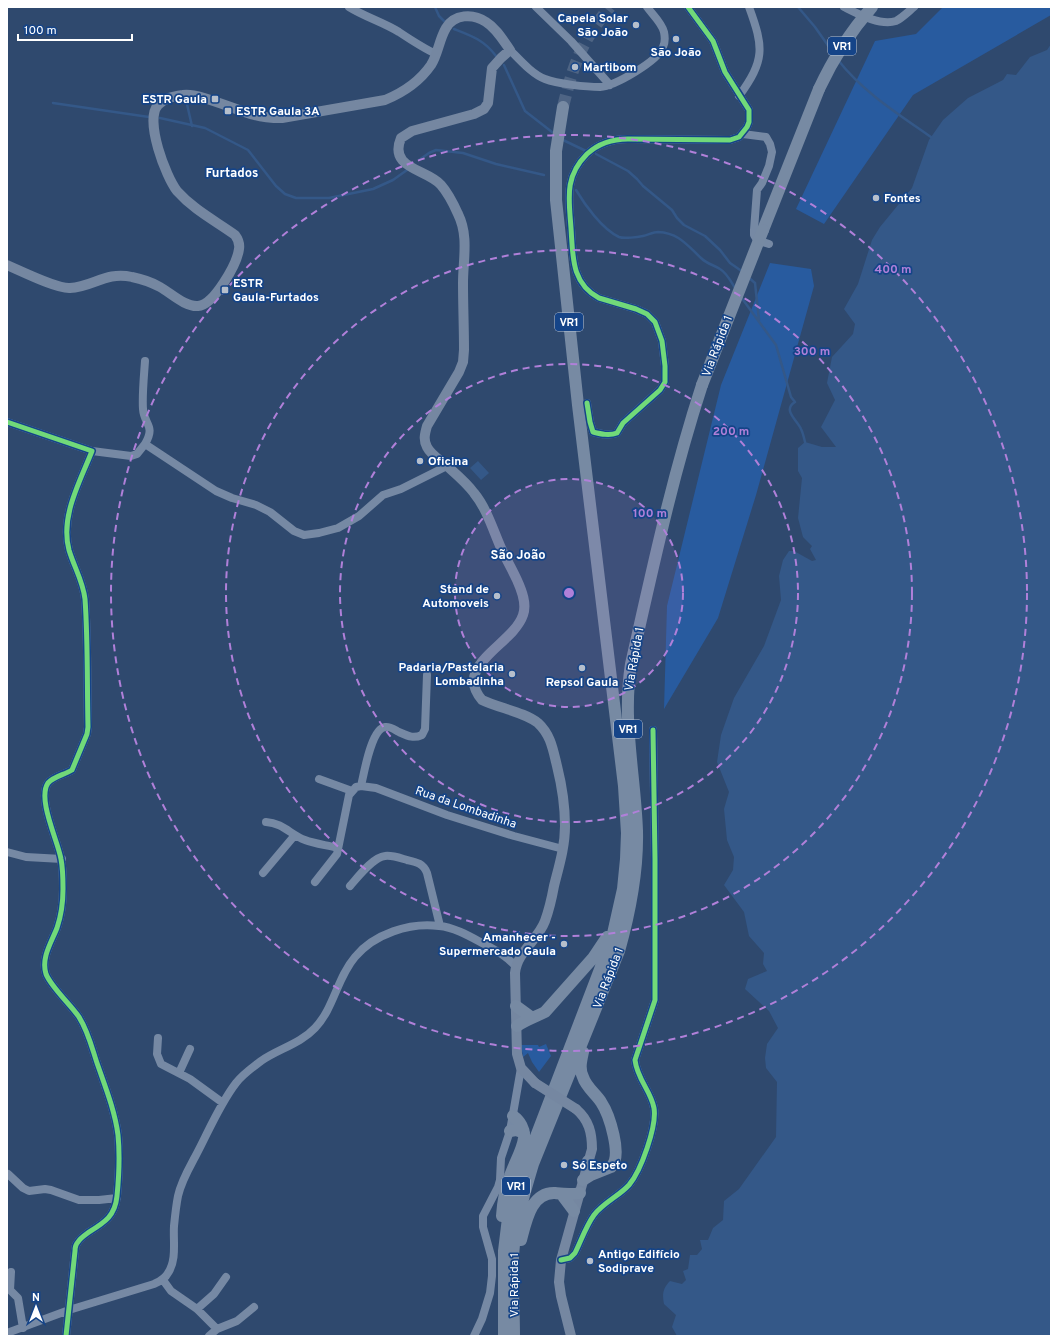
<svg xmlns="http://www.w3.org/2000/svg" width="1058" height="1343" font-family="Overpass,sans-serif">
	<rect width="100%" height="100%" fill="#2f496e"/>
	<path fill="#285b9f" d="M943,7H1051V15L913,95L824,224L796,209L875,41L916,34Z
		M770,263L811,269L814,286L756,495L718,618L664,709L667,606L721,385Z
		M546,1044L551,1056L539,1072L532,1062L528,1053L523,1057L521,1045H538L539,1047Z"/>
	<path fill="#345888" d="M1051,44V1336H677L672,1327L676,1315L664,1304C662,1294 663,1288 670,1281L682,1284L686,1280L683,1271L688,1269L690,1255H697L702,1249L700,1240H708L713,1228L723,1220L724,1201L739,1189L776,1137L777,1082L766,1068L765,1058L767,1044L778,1028L769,1011L745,989L748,979L767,971L763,964L764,953L749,936L744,912L724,885L733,870L734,857L727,840L724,809L729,792L717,762L721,735L734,698L764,646L781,600L779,576L783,560L789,551H794L812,561L816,560L810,549L812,546L803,537L798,518L802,478L798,471V448L805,442L822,447H836L821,427L835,400L827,383L832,357L853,334L855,324L844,309L858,284L872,240L880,227L912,188L929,140L943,120L968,98L1003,80L1007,74L1016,75L1030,57L1047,50Z
		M478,461L489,473L481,480L470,468Z"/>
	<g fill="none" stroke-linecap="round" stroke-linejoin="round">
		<path stroke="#345888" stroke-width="2.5" d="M435,7L439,16L446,23
			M798,7L815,27L834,54
			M454,29C472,36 484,40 496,56
			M838,60C863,92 898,114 931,137
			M504,65L525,111L552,132
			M186,100L192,126
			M53,103L149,117
			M160,118L205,128L248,150L276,186L285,194L296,198H329L373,189L393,180L407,170
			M563,140L586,151
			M596,154L628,171L637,179L643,186L672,210L677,218L684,225L705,236L720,250L730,263L743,272
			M419,160L429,153L436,150L463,153L496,164L544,175
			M576,190C585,205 602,229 619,237C624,239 638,237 643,236C648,235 653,232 658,232C679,233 687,245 701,258C707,264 714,265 720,269C727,273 731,282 735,288
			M748,277L755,283L759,320
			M741,297L776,345L791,397L795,402C782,410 797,420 801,429C803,433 804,438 805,442"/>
		<path stroke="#4e6484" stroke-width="12" stroke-dasharray="12 6" stroke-linecap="butt" d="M563,107C573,65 582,40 610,7"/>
		<path stroke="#7689a4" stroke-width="8" d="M349,7C365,17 383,22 399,32C411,40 423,48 436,54
			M536,7L571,41L610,85
			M844,7C858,14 880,26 896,21C902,18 908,12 914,7
			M510,50C520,60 532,74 545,79C557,84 587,87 600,87C615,86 658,61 663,47C665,43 665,37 664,32C662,23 652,14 647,7
			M739,96C765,60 764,48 749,7
			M743,134L766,137L770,144L772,152L769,166L762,183L757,190L754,230V235L757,240L769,244
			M145,361C144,376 142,395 143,409C144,425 156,425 145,444
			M587,403L590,422L593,432C601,434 609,436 617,433L623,423L660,390L665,382V366L662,341L655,322L647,314L636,309L599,298C571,283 573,256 571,228C569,199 564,177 587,154C599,143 612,139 628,139L730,140L739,137L747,127L749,122V110L725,72L713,41L688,7
			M7,422L92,451C80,482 60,516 69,550C74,567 83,581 85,599C88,641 87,684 88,727L87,734L72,770C64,775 54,776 48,783C37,799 58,841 61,859C63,869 63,880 63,889C63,902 61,916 57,928C51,943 41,958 46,974C51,987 71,1005 79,1017C88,1031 92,1048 97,1063C105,1086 115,1111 118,1135C120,1155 119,1176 117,1196C115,1216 105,1222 89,1232C85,1235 80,1238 78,1242C76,1244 75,1248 75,1251L66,1336
			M92,451L131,456L137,454L145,444L216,491L232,498L256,505L270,512L294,531L304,535L319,533L338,528L359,516L383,495L401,489L447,466
			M319,779L352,791
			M361,786C364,774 371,729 385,727C390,726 395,730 399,732C408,736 413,739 422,735L425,729L427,675
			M266,822C283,823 291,835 305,840C315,844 327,845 338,848
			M7,852L26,857L62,859
			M263,873L295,835
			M315,882L337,854L349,795L356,787L361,786L376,788L447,815L514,836L563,849
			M350,886C358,877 373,857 385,856C392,855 400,858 407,860C416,862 423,863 427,873L440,926
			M158,1038L157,1054L161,1064L190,1079L223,1103
			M179,1073L190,1049
			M8,1174L23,1188L29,1191L45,1189L51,1190L79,1200H99L117,1198
			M561,1260L570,1258L575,1253C581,1241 586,1226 594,1215C603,1203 619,1196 629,1185C641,1171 657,1126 654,1108C651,1091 637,1079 635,1060L655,1000V859L653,730
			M11,1272L10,1290L18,1298L23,1328
			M163,1280L171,1291L197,1309L217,1329L237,1321L254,1307
			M197,1309L214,1294L226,1277
			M7,1333L69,1310L154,1284C160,1281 165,1279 168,1273C177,1260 173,1241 174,1226C175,1216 176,1206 178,1196C181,1182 188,1170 195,1157C208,1133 219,1105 236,1083C243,1074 252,1068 261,1061C278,1049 300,1044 315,1028C334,1008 337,978 355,957C374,934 410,922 439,926C454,927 471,937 484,944C495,950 507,956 516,967
			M209,1336L217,1329
			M474,1336L482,1319L490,1293L492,1276V1259L483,1227V1216L498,1187L500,1180L501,1158L510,1131L521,1068"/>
		<path stroke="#7587a1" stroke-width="10" d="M7,265C21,271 57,289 70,288C93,287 106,271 132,277C142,279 151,282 160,287C171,293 185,307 198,306C214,305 237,264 239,249C240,243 238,239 235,235C214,220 194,210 177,191C166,177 144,120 158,105C163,99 175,96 183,95C198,92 237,111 255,115C264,118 273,118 282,118L385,100C402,93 420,81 431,65C438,54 439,40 446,28C454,14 473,13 486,22C496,28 503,40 510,50L501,58L492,68L488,103L484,109L474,114L412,131L401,138C388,169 427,169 441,185C448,193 454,205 458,214C469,236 463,260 463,283C463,305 464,328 464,350L463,362L459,372L427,426C425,433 423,440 427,447C431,455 440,460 446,465C456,474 467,483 474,493C487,509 493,530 501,548C506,559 512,569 517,580C522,591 527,604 523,615C513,645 452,665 482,700C498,708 525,712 538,723C551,735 553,750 557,766C562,786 565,806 565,826C565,847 559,866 554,886C552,897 549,910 545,921C538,940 517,952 515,973L517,1054L521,1068L535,1083
			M571,1336L561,1296L559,1282L561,1260L592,1149C592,1133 589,1120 576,1109"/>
		<path stroke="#778aa3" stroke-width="12" d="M763,230L819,89
			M516,1006L531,1017
			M517,1026C526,1020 535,1017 545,1012L593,958L607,937
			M583,1052C581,1061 579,1069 583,1077C586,1087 596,1094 601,1102C609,1114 623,1156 611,1167L591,1175L583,1180
			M510,1131L516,1130L524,1133
			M588,1161L593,1167L600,1171
			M562,1195L574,1211
			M502,1216C503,1202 505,1189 510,1176C514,1164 523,1149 524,1138C525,1129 520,1121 513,1116
			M521,1240C526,1221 531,1192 555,1193C564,1194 571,1195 580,1193
			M504,1336V1251L508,1218L514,1194L612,938L623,889L626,859L627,833L624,786L578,405L556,200V151L563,107
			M514,1336C514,1309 512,1283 513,1256C515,1224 524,1194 533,1164L619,951C630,912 638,872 637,831C635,774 622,722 631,664C652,571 672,477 702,385"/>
		<path stroke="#7587a1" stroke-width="10" d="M535,1083L576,1109"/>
		<path stroke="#778aa3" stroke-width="12" d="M819,89C833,59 850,32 872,7
			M702,385L763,230"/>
		<g stroke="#154488" stroke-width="8">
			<path id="cycleway" d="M587,403L590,422L593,432C601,434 609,436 617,433L623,423L660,390L665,382V366L662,341L655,322L647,314L636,309L599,298C571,283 573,256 571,228C569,199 564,177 587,154C599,143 612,139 628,139L730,140L739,137L747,127L749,122V110L725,72L713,41L688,7
				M7,422L92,451C80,482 60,516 69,550C74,567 83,581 85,599C88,641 87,684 88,727L87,734L72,770C64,775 54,776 48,783C37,799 58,841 61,859C63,869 63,880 63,889C63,902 61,916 57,928C51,943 41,958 46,974C51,987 71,1005 79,1017C88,1031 92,1048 97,1063C105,1086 115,1111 118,1135C120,1155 119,1176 117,1196C115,1216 105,1222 89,1232C85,1235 80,1238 78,1242C76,1244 75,1248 75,1251L66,1336
				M561,1260L570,1258L575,1253C581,1241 586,1226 594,1215C603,1203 619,1196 629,1185C641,1171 657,1126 654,1108C651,1091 637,1079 635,1060L655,1000V859L653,730"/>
		</g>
		<use href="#cycleway" stroke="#71d979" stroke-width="5"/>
	</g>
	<circle cx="569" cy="593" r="114" fill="#b080d9" fill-opacity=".12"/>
	<g fill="none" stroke="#b080d9" stroke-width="2" stroke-dasharray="7 5">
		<circle cx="569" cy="593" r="114"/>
		<circle cx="569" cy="593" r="229"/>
		<circle cx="569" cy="593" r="343"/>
		<circle cx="569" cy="593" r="458"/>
	</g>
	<g fill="#b6bfcc" stroke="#154488" stroke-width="1.5">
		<circle cx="636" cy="25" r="4"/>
		<circle cx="676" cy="39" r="4"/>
		<circle cx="575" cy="67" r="4"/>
		<rect x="211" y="95" width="8" height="8" rx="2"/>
		<rect x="224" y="107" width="8" height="8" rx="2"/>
		<circle cx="876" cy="198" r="4"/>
		<rect x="221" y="286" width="8" height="8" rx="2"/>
		<circle cx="420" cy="461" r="4"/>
		<circle cx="497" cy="596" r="4"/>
		<circle cx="582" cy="668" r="4"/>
		<circle cx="512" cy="674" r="4"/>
		<circle cx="564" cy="944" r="4"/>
		<circle cx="564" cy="1165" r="4"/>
		<circle cx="590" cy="1261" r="4"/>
	</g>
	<g text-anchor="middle" stroke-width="3.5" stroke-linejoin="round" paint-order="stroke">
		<g fill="#154488" stroke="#b9c7db" stroke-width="1">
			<rect x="828" y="37" width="28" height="18" rx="3"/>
			<rect x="555" y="313" width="28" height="18" rx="3"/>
			<rect x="614" y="720" width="28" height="18" rx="3"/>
			<rect x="502" y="1177" width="28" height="18" rx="3"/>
		</g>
		<g font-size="11" font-weight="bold" fill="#fff">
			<text x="842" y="50">VR1</text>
			<text x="569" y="326">VR1</text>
			<text x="628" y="733">VR1</text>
			<text x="516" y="1190">VR1</text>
		</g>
		<g font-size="12" font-weight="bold" fill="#fff" stroke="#154488" text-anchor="start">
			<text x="628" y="22" text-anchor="end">Capela Solar<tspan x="628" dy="14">São João</tspan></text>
			<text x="676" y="56" text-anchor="middle">São João</text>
			<text x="583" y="71">Martibom</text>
			<text x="207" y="103" text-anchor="end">ESTR Gaula</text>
			<text x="236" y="115">ESTR Gaula 3A</text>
			<text x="884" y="202">Fontes</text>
			<text x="233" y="287">ESTR<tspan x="233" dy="14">Gaula-Furtados</tspan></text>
			<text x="428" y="465">Oficina</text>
			<text x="489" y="593" text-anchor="end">Stand de<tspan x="489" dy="14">Automoveis</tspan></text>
			<text x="504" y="671" text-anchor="end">Padaria/Pastelaria<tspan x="504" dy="14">Lombadinha</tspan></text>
			<text x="582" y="686" text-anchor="middle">Repsol Gaula</text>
			<text x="556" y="941" text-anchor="end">Amanhecer -<tspan x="556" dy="14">Supermercado Gaula</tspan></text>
			<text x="572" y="1169">Só Espeto</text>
			<text x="598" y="1258">Antigo Edifício<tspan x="598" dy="14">Sodiprave</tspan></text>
		</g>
		<g font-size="12" fill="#fff" stroke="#154488">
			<text transform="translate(717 346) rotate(-69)" y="4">Via Rápida 1</text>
			<text transform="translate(634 659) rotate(-80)" y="4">Via Rápida 1</text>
			<text transform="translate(466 807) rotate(19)" y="4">Rua da Lombadinha</text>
			<text transform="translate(608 978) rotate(-69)" y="4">Via Rápida 1</text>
			<text transform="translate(514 1285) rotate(-90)" y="4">Via Rápida 1</text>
		</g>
		<g font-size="13" font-weight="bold" fill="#fff" stroke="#154488">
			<text x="232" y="177">Furtados</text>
			<text x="518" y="559">São João</text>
		</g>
	</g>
	<circle cx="569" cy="593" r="6" fill="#b080d9" stroke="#154488" stroke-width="2"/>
	<g font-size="12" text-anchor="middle" font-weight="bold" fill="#b080d9" stroke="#154488" stroke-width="3.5" stroke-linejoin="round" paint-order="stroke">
		<text x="893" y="273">400 m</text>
		<text x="812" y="355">300 m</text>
		<text x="731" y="435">200 m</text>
		<text x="650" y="517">100 m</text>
	</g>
	<rect width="1058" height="1343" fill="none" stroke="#ffffff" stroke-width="16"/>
	<g transform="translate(36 1307)" stroke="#154488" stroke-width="3" paint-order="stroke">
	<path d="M0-3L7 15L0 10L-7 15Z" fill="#ffffff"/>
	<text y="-6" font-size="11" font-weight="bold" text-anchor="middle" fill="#ffffff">N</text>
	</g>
	<path d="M18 34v6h114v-6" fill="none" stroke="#ffffff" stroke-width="2"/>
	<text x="24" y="34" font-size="12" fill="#ffffff" stroke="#154488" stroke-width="3" paint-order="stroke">100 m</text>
</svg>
